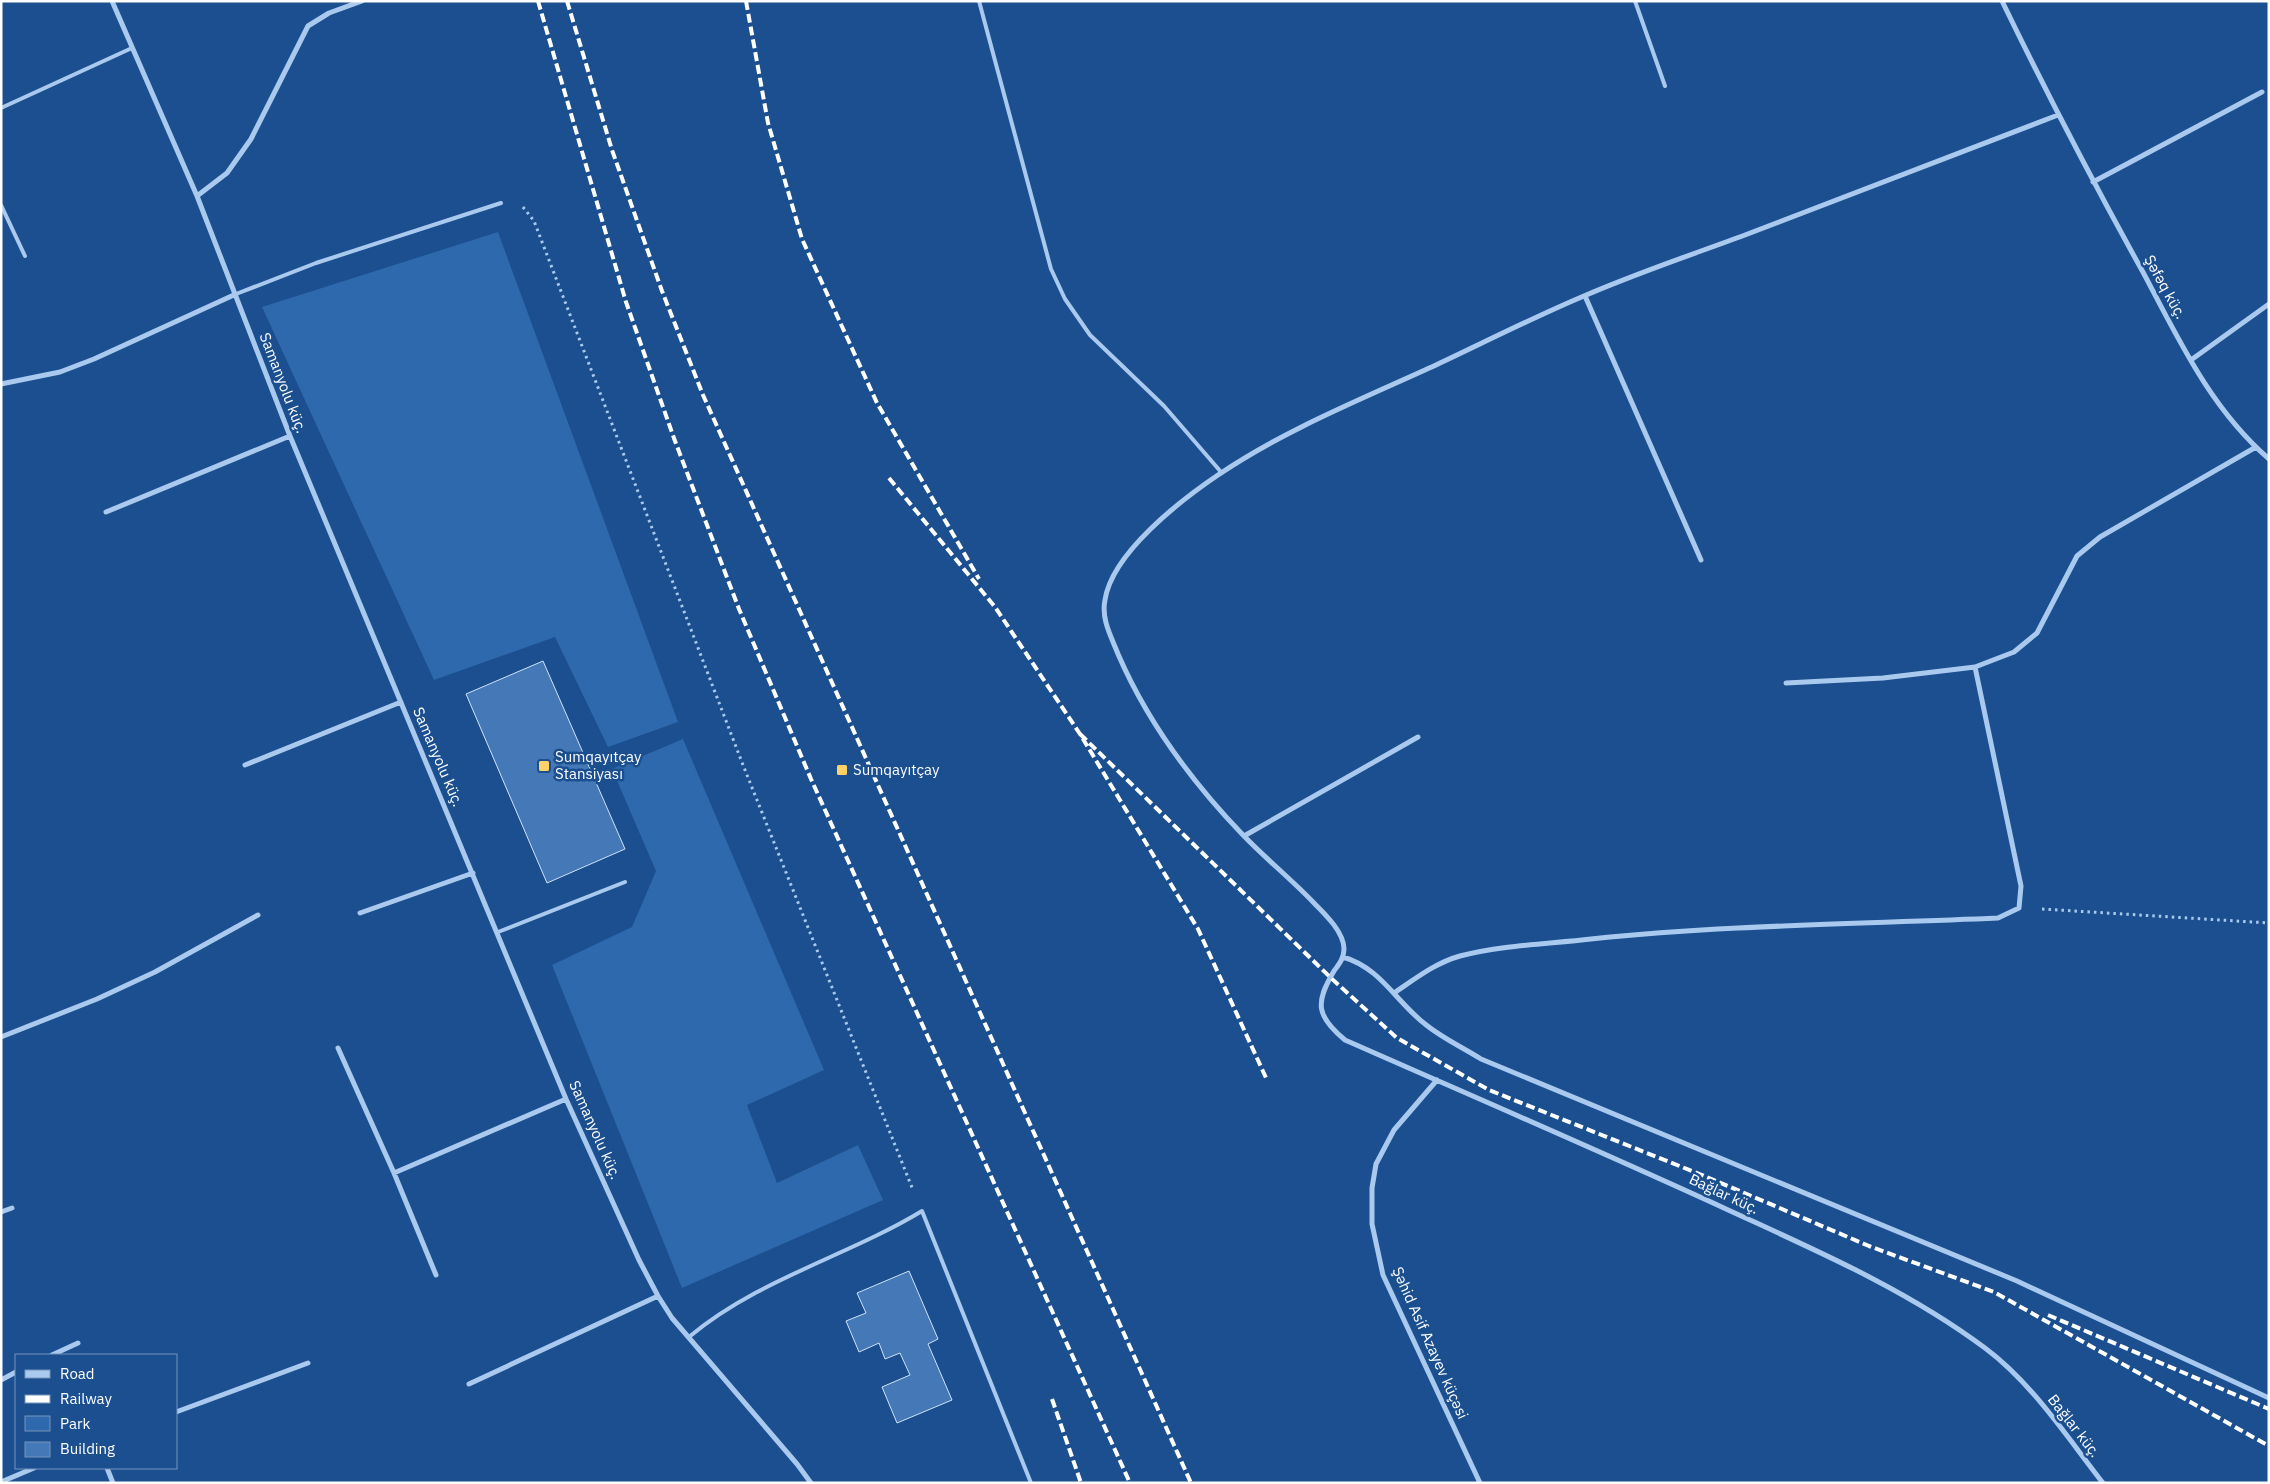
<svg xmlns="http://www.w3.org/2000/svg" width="2270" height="1484" font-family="'IBM Plex Sans',sans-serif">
	<rect width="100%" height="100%" fill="#1b4f8f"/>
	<path fill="#2e69ad" d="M498,232L678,722L608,747L555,637L434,680L262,307Z
		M683,739L824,1070L747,1105L777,1183L858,1145L883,1200L682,1288L552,965L632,927L656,871L612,769Z"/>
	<path fill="#4478b7" stroke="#cfe3fa" d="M543,661L625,849L547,883L466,694Z
		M909,1271L938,1339L928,1344L952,1400L897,1423L882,1387L910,1375L900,1353L885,1359L879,1343L859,1352L846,1321L866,1313L857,1293Z"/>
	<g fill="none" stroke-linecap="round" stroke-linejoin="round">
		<path stroke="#a9c9ee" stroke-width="3" stroke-dasharray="2.5 4" stroke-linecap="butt" d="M523,207L534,221L743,765L913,1190
			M2042,909L2269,923"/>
		<path stroke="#a9c9ee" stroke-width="4" d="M979,1L1051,269L1065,299L1090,335L1164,406L1221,472
			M1635,1L1665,86
			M1,108L132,48
			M1,205L25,256
			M236,294L316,263L501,203
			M498,932L625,882
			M689,1337C758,1279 846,1257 922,1211L1031,1483"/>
		<path stroke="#a9c9ee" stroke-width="5" d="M112,1L197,196L290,436L566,1099L639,1260L658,1296L672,1318L797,1464L811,1483
			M2002,1C2047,94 2094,184 2144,274C2179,340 2211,409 2269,459
			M2058,115C1953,155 1849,195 1745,235C1691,255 1637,273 1584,296C1534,317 1485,342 1436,365C1364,398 1284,430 1218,475C1181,500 1112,553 1105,600C1101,619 1111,636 1118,654C1147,721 1192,782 1243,835C1265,858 1291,879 1313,902C1325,914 1344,932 1344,949C1344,958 1339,964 1334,971C1315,1003 1316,1016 1345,1040C1472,1096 1600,1151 1726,1209C1815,1250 1906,1289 1985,1348C2032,1383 2067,1437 2103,1483
			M2093,182L2262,92
			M197,196L227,173L251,139L308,26L329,13L362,1
			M1585,296L1701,560
			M2191,360L2269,304
			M1,384L60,372L94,359L236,294
			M106,512L290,436
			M1786,683L1883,678L1975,667
			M245,765L401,702
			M1244,836L1418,737
			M360,913L473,873
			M1343,957C1381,968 1396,1002 1425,1024C1442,1038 1462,1047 1481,1059L2017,1281L2269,1398
			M1394,993C1415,979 1435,963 1460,956C1502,945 1548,944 1591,939C1726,925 1862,924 1998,918L2019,908L2021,886L1975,667L2014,652L2037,633L2077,556L2100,537L2256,447
			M1,1037L97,999L155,972L258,915
			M338,1048L394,1173L566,1099
			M1437,1080L1394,1130L1376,1164L1372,1188V1224L1383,1275L1480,1483
			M394,1173L436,1275
			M1,1212L12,1208
			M52,1355L78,1343
			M1,1380L16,1372
			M469,1384L658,1296
			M176,1412L308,1363
			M107,1468L113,1483
			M1,1482L34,1468"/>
		<path stroke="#fff" stroke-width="4" stroke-dasharray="9 4" stroke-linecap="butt" d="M538,1L626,302L675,441L739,609L811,779L1130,1483
			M567,1L612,150L662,291L703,395L1191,1483
			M746,1L768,123L802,239L877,403L979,579
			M889,478L995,607L1080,734L1198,929L1267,1080
			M1080,734L1331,978L1397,1038L1489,1090L1702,1175L1869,1246L1994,1292L2269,1446
			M2048,1315L2269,1409
			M1052,1399L1081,1483"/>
	</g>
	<g fill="#ffd166" stroke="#1b4f8f" stroke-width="2">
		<rect x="538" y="760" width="12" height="12" rx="2.5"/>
		<rect x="836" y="764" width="12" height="12" rx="2.5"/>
	</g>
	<g text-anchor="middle" stroke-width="5" stroke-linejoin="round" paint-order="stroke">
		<g font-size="15" fill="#fff" stroke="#1b4f8f">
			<text transform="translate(2165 287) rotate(61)" y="5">Şəfəq küç.</text>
			<text transform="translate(283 383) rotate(69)" y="5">Samanyolu küç.</text>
			<text transform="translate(438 757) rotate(67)" y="5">Samanyolu küç.</text>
			<text transform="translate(595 1130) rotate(66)" y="5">Samanyolu küç.</text>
			<text transform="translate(1724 1194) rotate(25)" y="5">Bağlar küç.</text>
			<text transform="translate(1430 1343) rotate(66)" y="5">Şəhid Asif Azayev küçəsi</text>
			<text transform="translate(2074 1426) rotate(52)" y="5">Bağlar küç.</text>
		</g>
		<g font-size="15" fill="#fff" stroke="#1b4f8f" text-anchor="start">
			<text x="555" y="762">Sumqayıtçay<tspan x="555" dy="17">Stansiyası</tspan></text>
			<text x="853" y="775">Sumqayıtçay</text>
		</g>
	</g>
	<rect width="2270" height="1484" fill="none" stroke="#ffffff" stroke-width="5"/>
	<rect x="15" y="1354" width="162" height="115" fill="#1b4f8f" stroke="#7695bc"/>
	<rect x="25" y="1370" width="25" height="8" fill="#a9c9ee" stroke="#7695bc"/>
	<text x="60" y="1379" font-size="15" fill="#ffffff">Road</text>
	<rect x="25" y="1395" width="25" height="8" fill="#ffffff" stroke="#7695bc"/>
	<text x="60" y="1404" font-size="15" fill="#ffffff">Railway</text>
	<rect x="25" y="1416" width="25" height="15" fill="#2e69ad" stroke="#7695bc"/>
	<text x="60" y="1429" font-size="15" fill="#ffffff">Park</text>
	<rect x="25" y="1442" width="25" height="15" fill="#4478b7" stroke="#7695bc"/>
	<text x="60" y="1454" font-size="15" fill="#ffffff">Building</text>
</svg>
